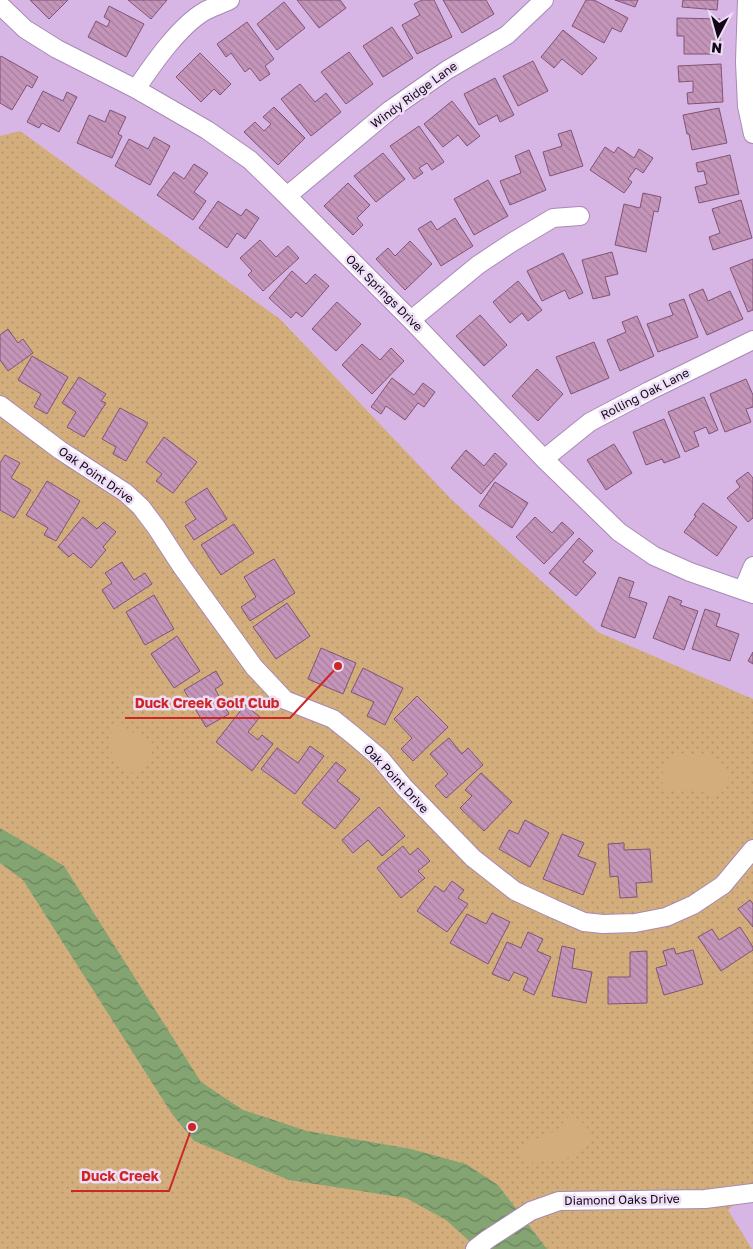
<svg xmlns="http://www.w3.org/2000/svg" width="753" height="1249" font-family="'Golos Text',sans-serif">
	<defs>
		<pattern id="grass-dots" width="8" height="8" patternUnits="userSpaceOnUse" patternTransform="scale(1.25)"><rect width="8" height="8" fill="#d3ae7c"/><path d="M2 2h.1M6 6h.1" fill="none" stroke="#b4946a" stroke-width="1.8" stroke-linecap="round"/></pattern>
		<pattern id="water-waves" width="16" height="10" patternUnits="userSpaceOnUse" patternTransform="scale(1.25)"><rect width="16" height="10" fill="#84a572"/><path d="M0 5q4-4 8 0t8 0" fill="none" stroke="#6b845d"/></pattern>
		<pattern id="building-back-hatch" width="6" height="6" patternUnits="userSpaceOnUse" patternTransform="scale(1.25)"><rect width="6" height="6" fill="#c495b9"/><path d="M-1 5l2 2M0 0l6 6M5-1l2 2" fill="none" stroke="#a77f9e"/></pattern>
	</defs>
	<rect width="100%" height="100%" fill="#d7b6e6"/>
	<path fill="url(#grass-dots)" d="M20,131L280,319L452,500L598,632L753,699V1189L728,1210L752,1249H0V136Z"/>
	<path fill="#d3ae7c" d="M114,725L145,738L154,744L150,761L134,774L115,760L108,743Z
		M708,756L723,764L729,779L723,792L710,795L697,790L669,791L661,781L663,771L669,757Z
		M568,1117L580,1120L593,1135L578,1150L567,1158L534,1163L519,1159L525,1143L544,1136L557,1130Z"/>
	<path fill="url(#water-waves)" d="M0,828L35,848L64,866L201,1082L243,1110L307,1131L411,1149L466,1164L498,1185L547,1249H478L446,1220L406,1198L289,1180L194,1141L172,1114L23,880L0,863Z"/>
	<path fill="url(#building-back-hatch)" stroke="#7f5475" d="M30,0H68L49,19Z
		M128,0H167L151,19Z
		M297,0H340L346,8L319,28Z
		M422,0H434L452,37L417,54L402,25L420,15L414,4Z
		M443,0H486L494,14L462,33Z
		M586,0H594L628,18L621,32L612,28L604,43L572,26Z
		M615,0H638L635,7Z
		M683,0H718L717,10L682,7Z
		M284,2L305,28L277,50L257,24Z
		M109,6L144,24L126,57L88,37L96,21L107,27L110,21L104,17Z
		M677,18L720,19V54H684V36H677Z
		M247,22L274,59L265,66L270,74L260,81L250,68L245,72L231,53L226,57L217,44Z
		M392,27L413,58L383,77L363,46Z
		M563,30L597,58L582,75L562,59L554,68L541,57Z
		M349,52L373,84L346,104L321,72Z
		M200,53L231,84L220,95L214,89L201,102L176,77Z
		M1,56L38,77L32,88L27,85L12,110L0,103V58Z
		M533,61L548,91L518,106L503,76Z
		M721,64L723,102L688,104L687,93L693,92V81L679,82L678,66Z
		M495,78L514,115L500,122L497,115L479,125L464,94Z
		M300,84L315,102L326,93L341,112L311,136L281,99Z
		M43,91L63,101L67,92L77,97L59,132L42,123L39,128L27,122Z
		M452,101L480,136L467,146L458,135L443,147L424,124Z
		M274,107L305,138L278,165L244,132L255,122L264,131L271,124L263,117Z
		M719,108L727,143L692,150L689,134H687L683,115Z
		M110,110L126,117L118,134L122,136L112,158L77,143L89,115L105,122Z
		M419,126L444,162L432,170L427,163L419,168L423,173L414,179L390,146Z
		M571,130L583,166L550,176L543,152L562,146L558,134Z
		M154,137L170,146L150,185L115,166L129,139L148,149Z
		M605,147L614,153L618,147L634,158L639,149L653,158L643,173L636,168L628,179L632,182L624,193L590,170Z
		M529,150L546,190L510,205L500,181L521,173L515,156Z
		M383,153L405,179L376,202L354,176Z
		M730,155L739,194L699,203L695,187L707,184L704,171L698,172L696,163Z
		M194,164L208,173L194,192L206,201L193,220L157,195L174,172L184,179Z
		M488,180L508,216L474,235L454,199Z
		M348,183L370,205L357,218L363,225L353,235L324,206Z
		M643,193L661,197L658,212L654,211L646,252L615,245L624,204L640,208Z
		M741,200L752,238L713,250L709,237L720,233L712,209Z
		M218,201L241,216L246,209L259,218L245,239L237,233L227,248L199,228Z
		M455,218L473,246L441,266L418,229L431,221L437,230Z
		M260,240L276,257L288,246L299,258L263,291L248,275L252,271L240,258Z
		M410,241L432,264L405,290L376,259L388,248L395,256Z
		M612,252L618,274L605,277L610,295L593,299L582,260Z
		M563,253L583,293L569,299L565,290L542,301L527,271Z
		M753,259V310L748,312L730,268Z
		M292,271L306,284L315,274L329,286L302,317L296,312L291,318L269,298Z
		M518,281L542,310L528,321L522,313L510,323L493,302Z
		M703,289L708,301L730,291L743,319L707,335L689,295Z
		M684,299L698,337L658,352L647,324L673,315L669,304Z
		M337,302L361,324L336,351L312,329Z
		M480,315L507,345L484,366L456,336Z
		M637,316L654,356L620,371L607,340L626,332L622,322Z
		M8,329L18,343L23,339L33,353L8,371L0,360V335Z
		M594,342L609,378L571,394L556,357Z
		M362,344L380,360L391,348L404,361L372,394L342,365Z
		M32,356L68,377L47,414L34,407L41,394L18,380Z
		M537,369L563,394L538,421L512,396Z
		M79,377L106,394L101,401L106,403L84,437L67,427L76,412L62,403Z
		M392,378L414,395L423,383L435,392L424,407L418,403L405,420L386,406L381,414L371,407Z
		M746,379L753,395V407L746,409L751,422L725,432L710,394Z
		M704,397L718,430L709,434L706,427L694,432L699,446L685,452L668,412Z
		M120,408L148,423L126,461L113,454L116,447L102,439Z
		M664,419L680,457L664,463L662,459L646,465L633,432Z
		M164,437L197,462L173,493L156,481L162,474L146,462Z
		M614,444L632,473L606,490L587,460Z
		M466,450L484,466L495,453L507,464L481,494L451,468Z
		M5,455L20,463L11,478L31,490L14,518L0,510V463Z
		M748,472L753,478V518L748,522L727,498L740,487L736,481Z
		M47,481L80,501L56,541L44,535L48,528L26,515Z
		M495,482L528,503L512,528L479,506Z
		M207,488L227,519L194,540L185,526L196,519L185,502Z
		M703,503L737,527L717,556L684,532L696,516L694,515Z
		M83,517L97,529L104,522L116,532L103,547L106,550L91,568L73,553L69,557L58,547Z
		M535,517L552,533L562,522L574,533L544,564L516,537Z
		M234,524L254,553L221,575L201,545Z
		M579,538L593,551L583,562L596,573L576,596L549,573Z
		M274,559L295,593L250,621L241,607L256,597L244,577Z
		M122,562L134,580L145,573L152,584L114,609L102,590L112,583L105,573Z
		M619,577L634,582L629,597L647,603L635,638L601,626Z
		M154,595L174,629L145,645L126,612Z
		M669,596L682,601L680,605L698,611L684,650L653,638Z
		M287,603L310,636L276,659L253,627Z
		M705,609L720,614L716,626L739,634L730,661L692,649Z
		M177,636L200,671L174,688L151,654Z
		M321,648L356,663L343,694L308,679Z
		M753,652V664L748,661Z
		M363,668L403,688L385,725L367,716L374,702L351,692Z
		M216,671L223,684L215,689L229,714L206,727L184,690Z
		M417,696L448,727L413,761L401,749L412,738L394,719Z
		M245,705L260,717L248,732L258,740L262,735L273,744L252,771L216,742Z
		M449,738L462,754L468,748L483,765L446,798L435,786L448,774L430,754Z
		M310,746L324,756L295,794L261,769L277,748L298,763Z
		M336,762L346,770L337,781L360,799L335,829L302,803Z
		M481,773L512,802L484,831L460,808L472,796L465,790Z
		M379,807L405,836L382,856L368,840L353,853L342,840Z
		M525,820L549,833L530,867L499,849L509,830L518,834Z
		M562,834L584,843L578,856L596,863L583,895L543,879Z
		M624,843V850L650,849L652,882L636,883L637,897L620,898L618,876L610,877L608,844Z
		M403,846L410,855L418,848L430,861L418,871L425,878L401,898L377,868Z
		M452,881L464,890L458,898L468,904L447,932L417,911L435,886L444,892Z
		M750,900L753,904V927L738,909Z
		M492,913L510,922L488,964L450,943L467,914L486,924Z
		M740,927L753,947V950L721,971L698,937L712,929L719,940Z
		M528,932L543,939L537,951L551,957L534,995L523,990L528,978L514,972L509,981L492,974L507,942L521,948Z
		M562,946L575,949L572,968L592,972L586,1003L552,996Z
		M674,948L676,954L693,950L703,984L664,995L656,968L667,965L663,951Z
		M647,951V1003L608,1004V977H630V952Z"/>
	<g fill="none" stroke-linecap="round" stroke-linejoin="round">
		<g stroke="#a889b6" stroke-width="20">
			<path id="minor" d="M747,0L745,62L747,106L753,134
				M0,5L25,29L57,49L136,89L207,130L250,160L287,196L411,320L544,459L619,532L654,556L690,572L753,594
				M136,89C153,64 179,26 205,11C213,7 222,4 230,0
				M287,196L390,110L447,70L507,35L544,0
				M411,320L478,265L511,243L553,218L580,216
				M0,405L60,450L126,493L141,507L156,527L182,567L254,667L285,700L333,719L353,735L380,758L404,787L473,858L515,891L554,909L584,922L603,924L635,923L666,917L693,905L723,885L753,849
				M544,459L590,422L649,391L753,340
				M743,590L753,566
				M475,1249L488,1239L531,1211L559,1201L705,1199L753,1193"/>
		</g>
		<use href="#minor" stroke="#fff" stroke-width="18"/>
	</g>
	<g text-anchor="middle" stroke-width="5" stroke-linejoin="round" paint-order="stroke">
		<g font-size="12" fill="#120717" stroke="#eedef6">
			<text transform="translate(414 95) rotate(-36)" y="4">Windy Ridge Lane</text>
			<text transform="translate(384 293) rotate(45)" y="4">Oak Springs Drive</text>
			<text transform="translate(645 394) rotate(-27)" y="4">Rolling Oak Lane</text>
			<text transform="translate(96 475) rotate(35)" y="4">Oak Point Drive</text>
			<text transform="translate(396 779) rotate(47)" y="4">Oak Point Drive</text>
			<text transform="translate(622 1200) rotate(-1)" y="4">Diamond Oaks Drive</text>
		</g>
	</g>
	<path fill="none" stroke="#cc2627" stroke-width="2" d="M338 666L290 718H125M192 1127L169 1191H71"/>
	<g fill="#cc2627" stroke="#eedef6" stroke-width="2">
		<circle cx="338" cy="666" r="5"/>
		<circle cx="192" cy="1127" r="5"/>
	</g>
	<g font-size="14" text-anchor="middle" font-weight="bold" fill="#cc2627" stroke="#eedef6" stroke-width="5" stroke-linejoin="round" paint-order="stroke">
		<text x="207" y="708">Duck Creek Golf Club</text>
		<text x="120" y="1181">Duck Creek</text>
	</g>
	<g transform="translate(718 35) rotate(186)" stroke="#eedef6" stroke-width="4" paint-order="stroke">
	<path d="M0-4L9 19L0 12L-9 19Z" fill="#120717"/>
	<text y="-8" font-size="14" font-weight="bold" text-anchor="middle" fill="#120717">N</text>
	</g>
</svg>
